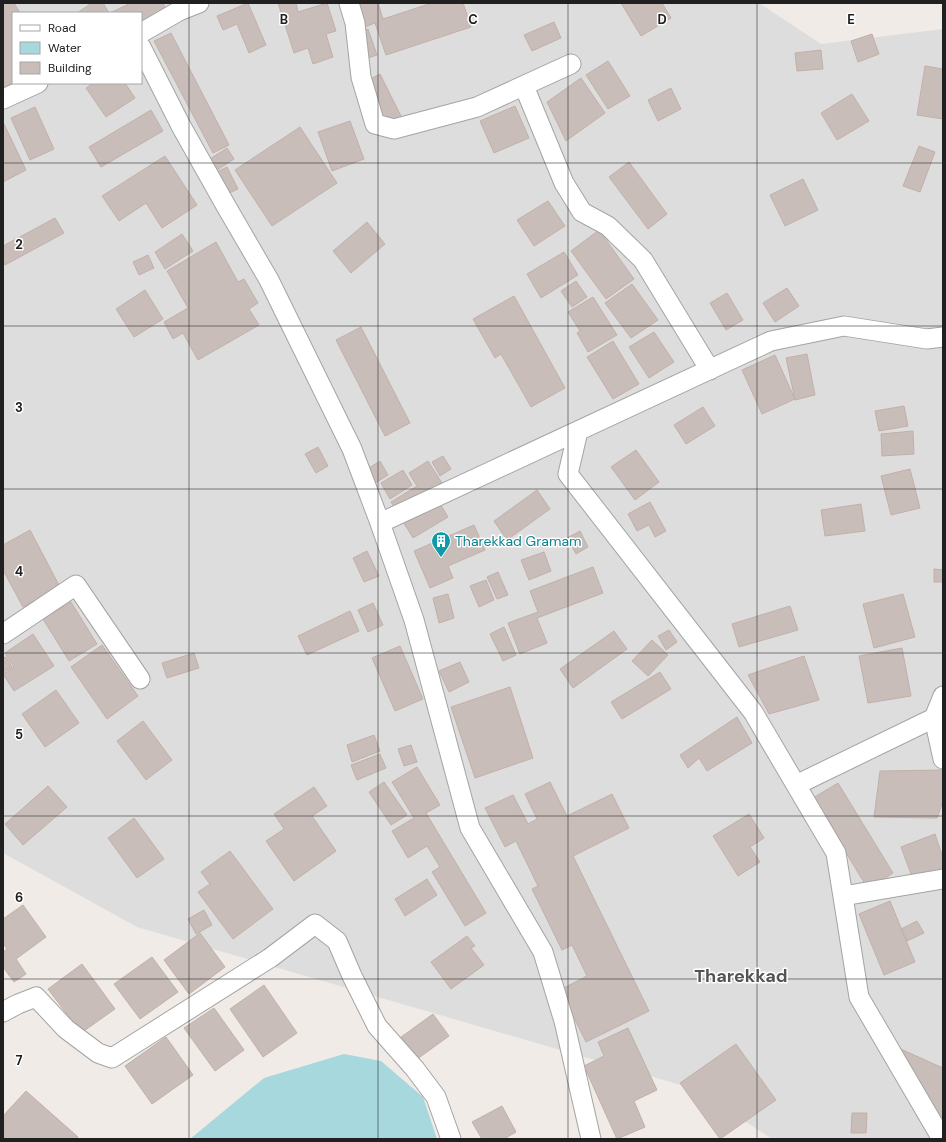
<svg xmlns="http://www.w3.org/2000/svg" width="946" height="1142" font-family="'DM Sans',sans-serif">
	<rect width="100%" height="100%" fill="#f0ebe6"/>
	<path fill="#dedddd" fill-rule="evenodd" d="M3,3H759L821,44L943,29V1139H772L698,1090L137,927L3,853ZM13,13H141V83H13Z"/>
	<path fill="#a7d8dd" d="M344,1054L381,1061L423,1097L437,1139H190L264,1078Z"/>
	<path fill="#c8bdb9" stroke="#c2b0a8" d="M3,3H14L20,13H13V82L3,89Z
		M92,3H103L109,13H77Z
		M131,3H163L167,12L141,24V13H113L112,12Z
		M248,3L266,45L249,53L237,24L223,30L217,16Z
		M278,3H296L298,12L327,3L336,31L326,34L333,57L313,64L308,48L294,53Z
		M354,3H378L383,19L432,3H463L471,27L386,55L375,23L362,28Z
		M621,3H662L671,18L641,36Z
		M554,22L561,38L532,51L524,35Z
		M368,29L377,55L365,59L356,33Z
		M171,33L229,145L213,153L154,41Z
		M872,34L879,54L858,62L851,41Z
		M821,50L823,69L797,71L795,53Z
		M608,61L630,96L608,109L586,75Z
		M925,66L943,69V119L917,115Z
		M380,74L407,128L391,137L364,82Z
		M581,78L605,113L566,141L547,102Z
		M93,83H125L135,98L106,117L86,88Z
		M671,88L681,109L658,121L648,100Z
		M852,94L869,121L837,140L821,113Z
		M515,106L529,138L494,153L480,121Z
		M35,107L54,149L30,160L11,118Z
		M151,110L163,131L101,167L89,147Z
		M350,121L364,159L332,171L318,132Z
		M4,124L26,170L3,182V125Z
		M300,127L337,183L272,226L235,170Z
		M919,146L935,152L920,192L903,186Z
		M227,148L234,159L217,170L210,159Z
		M165,156L197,205L162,228L146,203L119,221L102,196Z
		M629,162L667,214L648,229L609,177Z
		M227,167L238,189L225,195L215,173Z
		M803,179L818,210L785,226L770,195Z
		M548,201L565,226L534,246L517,220Z
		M55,218L64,233L5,265L3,261V246Z
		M367,222L385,244L351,273L333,251Z
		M599,230L634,279L606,299L571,251Z
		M182,234L193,251L165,269L155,252Z
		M216,242L238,282L244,279L258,303L249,309L259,325L198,360L183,333L173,339L164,322L188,308L167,271Z
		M564,252L578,275L541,298L527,274Z
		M148,255L154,268L139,275L133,262Z
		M576,281L587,297L572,307L561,291Z
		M632,284L658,320L631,338L605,303Z
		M787,288L799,306L775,322L763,303Z
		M145,290L163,319L134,337L116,309Z
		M727,293L743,320L726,330L710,303Z
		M514,296L565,388L531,407L501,354L495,358L473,319Z
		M593,297L617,335L588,352L577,333L580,331L568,312Z
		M361,327L410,423L385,436L336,340Z
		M654,332L674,362L649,378L629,347Z
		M613,341L639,384L613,399L587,357Z
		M807,354L815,395L795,400L786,358Z
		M775,355L795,399L762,414L742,370Z
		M904,406L908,426L879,431L875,411Z
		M703,407L715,426L686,444L674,425Z
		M913,431L914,454L882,456L881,434Z
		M318,447L328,466L316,473L305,454Z
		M636,450L659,482L635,500L611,467Z
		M443,456L451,469L440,476L432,462Z
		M380,461L388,475L375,483L366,470Z
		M428,461L442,483L431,489L448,517L413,538L391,502L417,486L409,473Z
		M910,469L920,508L891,515L881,476Z
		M403,470L412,485L390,499L381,483Z
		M537,490L550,509L507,540L494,521Z
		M650,502L666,531L655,537L649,525L637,531L628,514Z
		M861,504L865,531L825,536L821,510Z
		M474,525L485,550L448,566L453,578L430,588L414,551Z
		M30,530L60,587L23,607L3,570L4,568L3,566V545Z
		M580,531L588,547L576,554L567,538Z
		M367,551L379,576L364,582L353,558Z
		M544,552L551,571L529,580L521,560Z
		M593,567L603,593L537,618L547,643L520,654L508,623L538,612L530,591Z
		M934,569L943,570V582H934Z
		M498,572L508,595L497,599L487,577Z
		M486,580L494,600L479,607L470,586Z
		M448,594L454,618L439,623L433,598Z
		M903,594L915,637L874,648L863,604Z
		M71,602L97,644L69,661L43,619Z
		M373,603L383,625L368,632L358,610Z
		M790,606L798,630L739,647L732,624Z
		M350,611L359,631L307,655L298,636Z
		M504,627L516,655L503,661L490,634Z
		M669,630L677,642L666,650L658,636Z
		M614,631L627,649L573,688L560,669Z
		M33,634L54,666L14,691L3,674L14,667L5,653Z
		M652,640L668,655L648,676L632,661Z
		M102,645L138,696L107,719L71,667Z
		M400,646L423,699L395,711L372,658Z
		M902,648L911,696L868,703L859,656Z
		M194,653L199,668L167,678L162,663Z
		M804,656L819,700L769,714L748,675Z
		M6,657L12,667L3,672V658Z
		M460,662L469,682L449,692L439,671Z
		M660,672L671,689L622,719L611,702Z
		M510,687L533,758L475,778L451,707Z
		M56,690L79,723L45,747L22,714Z
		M737,717L752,743L707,771L699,758L688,768L680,755Z
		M143,721L172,760L146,780L117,741Z
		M374,735L380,751L352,762L347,745Z
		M411,745L417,762L404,766L398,749Z
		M380,754L386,768L357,780L351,765Z
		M417,767L440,805L426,813L486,913L465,926L432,872L440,867L427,846L408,858L392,831L414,818L392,782Z
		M943,770V801L937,818L874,817L880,771Z
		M384,782L407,815L391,825L369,792Z
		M550,782L567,816L612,794L629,828L573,856L649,1011L586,1042L560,990L587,976L572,945L562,950L532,889L538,886L516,841L505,847L485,808L513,795L528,824L537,819L525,794Z
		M838,783L893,873L868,889L813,798Z
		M48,786L67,807L23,845L5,824Z
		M314,787L327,806L312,816L336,851L294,881L266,841L284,829L274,814Z
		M749,814L764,838L750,847L760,862L738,876L713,836Z
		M134,818L164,859L137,878L108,838Z
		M935,834L943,858V871L914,882L901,847Z
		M230,851L273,909L233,939L198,892L210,884L201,872Z
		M427,879L437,895L405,916L395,899Z
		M890,901L915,962L884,975L859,914Z
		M23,905L46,937L16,959L26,974L14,982L3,967V952L7,949L3,943V919Z
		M204,910L212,925L196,934L188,919Z
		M917,921L924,933L907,941L901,929Z
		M200,933L225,967L189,994L164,960Z
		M467,936L475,946L471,948L484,965L451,989L431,962Z
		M152,957L178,992L140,1019L114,984Z
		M82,964L115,1009L81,1033L48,989Z
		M264,985L297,1033L263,1057L230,1009Z
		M214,1008L244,1050L215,1071L184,1028Z
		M433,1014L449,1036L413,1062L397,1040Z
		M628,1028L657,1090L634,1101L645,1127L617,1139L584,1066L604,1056L598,1042Z
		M166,1037L193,1075L152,1104L125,1066Z
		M885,1042L943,1068V1138Z
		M736,1044L776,1100L720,1139L680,1083Z
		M26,1091L78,1137L75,1139H3V1116Z
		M502,1106L516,1132L504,1139H482L472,1122Z
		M852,1113H867L866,1133H851Z"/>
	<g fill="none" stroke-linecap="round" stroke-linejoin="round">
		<g stroke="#a4a4a4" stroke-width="21">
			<path id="street" d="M349,3L355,23L361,77L375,124L394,129L477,107L571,64
				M141,33L179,11L199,3
				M141,47L181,126L226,206L269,280L352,449L380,523L414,620L470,828L543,952L564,1021L591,1139
				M524,86L564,183L582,212L608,226L643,260L710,370
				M3,99L38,83
				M578,431L568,474L753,712L836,853L859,997L942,1139
				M380,523L771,341L844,326L927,339L943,337
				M3,634L76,585L140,679
				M934,718L943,759
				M796,785L934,718L943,696
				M843,896L943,879
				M3,1012L18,1004L36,997L66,1029L98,1053L112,1058L270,958L315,924L337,941L352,976L377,1026L415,1069L436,1097L451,1139"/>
		</g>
		<use href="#street" stroke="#fff" stroke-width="19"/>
	</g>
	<path fill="none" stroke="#202020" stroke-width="1" stroke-opacity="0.55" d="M189,3V1139M378,3V1139M568,3V1139M757,3V1139M3,163H943M3,326H943M3,489H943M3,653H943M3,816H943M3,979H943"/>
	<defs>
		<g id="building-pin" transform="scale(1)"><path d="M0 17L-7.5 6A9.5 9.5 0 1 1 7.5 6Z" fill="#0f9aa8" stroke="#fff"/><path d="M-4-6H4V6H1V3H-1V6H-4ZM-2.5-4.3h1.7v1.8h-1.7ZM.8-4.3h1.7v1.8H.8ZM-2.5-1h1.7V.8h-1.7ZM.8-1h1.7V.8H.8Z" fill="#fff"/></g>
	</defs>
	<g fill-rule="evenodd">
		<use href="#building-pin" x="441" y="541"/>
	</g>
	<g text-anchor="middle" stroke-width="3" stroke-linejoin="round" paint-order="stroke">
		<g font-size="14" fill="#0d838f" stroke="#fff" text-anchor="start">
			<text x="455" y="546">Tharekkad Gramam</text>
		</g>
		<g font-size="18" font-weight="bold" fill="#535353" stroke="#fff">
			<text x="741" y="982">Tharekkad</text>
		</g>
	</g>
	<g font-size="13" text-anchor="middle" font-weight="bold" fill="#202020" stroke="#fff" stroke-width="3" stroke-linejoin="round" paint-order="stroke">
		<text x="284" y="24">B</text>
		<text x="473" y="24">C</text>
		<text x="662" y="24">D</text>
		<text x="851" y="24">E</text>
		<text x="19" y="249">2</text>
		<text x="19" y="412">3</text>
		<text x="19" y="576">4</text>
		<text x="19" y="739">5</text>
		<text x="19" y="902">6</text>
		<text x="19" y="1065">7</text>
	</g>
	<rect width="946" height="1142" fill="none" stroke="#202020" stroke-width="8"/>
	<rect x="12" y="12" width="130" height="72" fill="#ffffff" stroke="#a6a6a6"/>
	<rect x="20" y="25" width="20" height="6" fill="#ffffff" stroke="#a6a6a6"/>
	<text x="48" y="32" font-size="12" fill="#202020">Road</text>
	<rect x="20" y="42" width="20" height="12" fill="#a7d8dd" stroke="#a6a6a6"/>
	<text x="48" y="52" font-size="12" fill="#202020">Water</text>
	<rect x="20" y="62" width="20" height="12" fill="#c8bdb9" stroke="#a6a6a6"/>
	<text x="48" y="72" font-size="12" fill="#202020">Building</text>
</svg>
